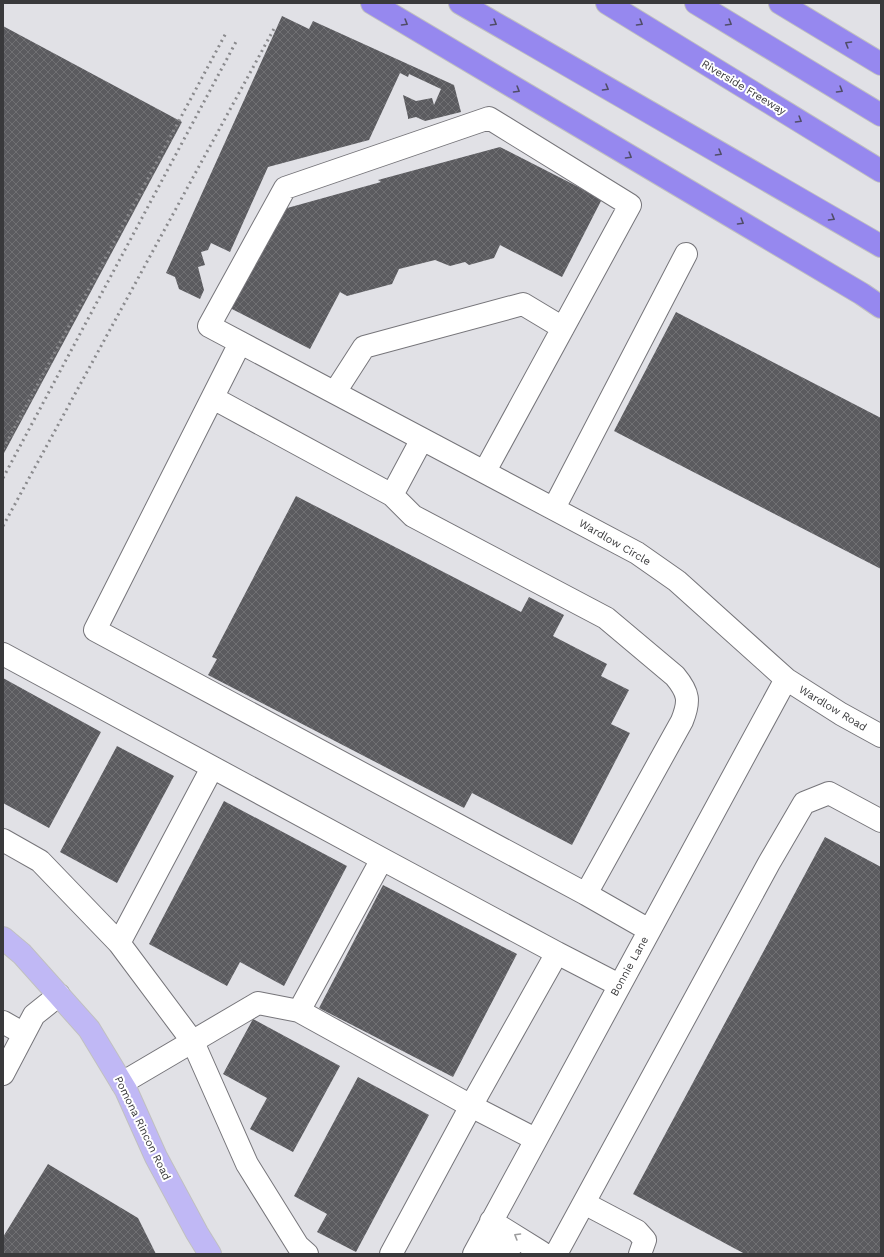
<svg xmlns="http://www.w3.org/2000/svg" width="884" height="1257" font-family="'Work Sans',sans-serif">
	<defs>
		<pattern id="building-cross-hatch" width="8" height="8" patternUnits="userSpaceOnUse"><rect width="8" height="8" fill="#5b5b5f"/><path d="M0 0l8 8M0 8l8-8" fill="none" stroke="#707073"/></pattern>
	</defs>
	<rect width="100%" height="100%" fill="#e1e1e6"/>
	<path fill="url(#building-cross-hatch)" d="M282,16L309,29L313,21L454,85L461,112L425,121L416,117L408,119V117L403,95L416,101L432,98L434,105L441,89L409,74L408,77L400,73L369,140L268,167L230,252L211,243L208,250L201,252L205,265L198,267L204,290L200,299L179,289L175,277L166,273Z
		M3,26L182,122L3,455Z
		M500,147L602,199L562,277L500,245L494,258L469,265L465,262L450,266L435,260L399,269L392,284L347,296L340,292L310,349L230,308L280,210L381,182L378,180Z
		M676,312L881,418V569L614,431Z
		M296,496L521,612L529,597L564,615L553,636L607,664L601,676L629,690L611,724L630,733L572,845L472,793L464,808L208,675L217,659L212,657Z
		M3,678L101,732L49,828L3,803Z
		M117,746L174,776L117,883L60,852Z
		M224,801L347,866L284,986L240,962L227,986L149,944Z
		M825,837L881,867V1254H745L633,1194Z
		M383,885L517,954L453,1077L319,1008Z
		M253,1019L340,1066L293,1152L250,1129L267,1098L223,1074Z
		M358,1077L429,1115L356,1252L317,1232L327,1214L294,1196Z
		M48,1164L138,1218L156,1254H3V1237Z"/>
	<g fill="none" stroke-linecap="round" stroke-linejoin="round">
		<g stroke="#76757a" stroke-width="24">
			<path id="minor" d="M335,392L364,347L523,304L563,328
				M213,398L392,495L413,516L606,618L675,676C689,693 690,701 682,721L586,894L95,630L240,343
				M485,471L630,205L489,118L285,188L209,326L637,553L677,581L786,679L841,714L881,736
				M392,495L422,439
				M554,508L686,254
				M3,654L382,859
				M3,840L40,861L119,943L193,1042L247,1164L298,1246L307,1254
				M586,894L649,930
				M119,943L212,768
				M299,1011L382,859L557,953
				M3,1022L24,1034
				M3,1074L34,1015L59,995
				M122,1083L258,1003L299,1011L471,1106L391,1254
				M535,1139L471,1106L557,953L619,985
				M584,1203L637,1231L645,1240L640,1254
				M491,1221L541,1252V1254
				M483,1238L509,1254
				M474,1254L786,679
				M556,1254L769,863L804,803L829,793L881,821"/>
		</g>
		<g stroke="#c0c0c0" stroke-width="24">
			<path id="major" d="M3,938L22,954L89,1029L126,1090L156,1157L197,1233L210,1254"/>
		</g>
		<g stroke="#c0c0c0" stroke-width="24">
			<path id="highway" d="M372,3L862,294L881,307
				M460,3L881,246
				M607,3L881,171
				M696,3L881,115
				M780,3L881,64"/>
		</g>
		<use href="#minor" stroke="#fff" stroke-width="22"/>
		<use href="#major" stroke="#c0b8f5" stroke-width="22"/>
		<use href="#highway" stroke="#9688ef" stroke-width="22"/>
		<path stroke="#8a8a8d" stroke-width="3" stroke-dasharray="2 4" stroke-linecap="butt" d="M3,449L226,33
			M3,478L237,40
			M3,526L275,27"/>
	</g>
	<defs><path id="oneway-chevron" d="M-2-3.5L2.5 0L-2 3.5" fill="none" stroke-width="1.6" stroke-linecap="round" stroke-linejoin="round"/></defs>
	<g stroke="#504d68">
		<use href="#oneway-chevron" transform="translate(405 23) rotate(31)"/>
		<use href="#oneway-chevron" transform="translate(494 23) rotate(30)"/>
		<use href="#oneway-chevron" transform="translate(640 23) rotate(31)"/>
		<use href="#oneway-chevron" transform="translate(729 23) rotate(31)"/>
		<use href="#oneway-chevron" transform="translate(848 44) rotate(-149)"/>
		<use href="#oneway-chevron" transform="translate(606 88) rotate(30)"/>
		<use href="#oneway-chevron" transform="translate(517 90) rotate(31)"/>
		<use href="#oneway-chevron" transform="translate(840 90) rotate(31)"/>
		<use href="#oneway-chevron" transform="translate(799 120) rotate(31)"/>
		<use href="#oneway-chevron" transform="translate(719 153) rotate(30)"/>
		<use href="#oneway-chevron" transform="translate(629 156) rotate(31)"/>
		<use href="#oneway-chevron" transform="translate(832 218) rotate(30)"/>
		<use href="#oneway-chevron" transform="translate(741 222) rotate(31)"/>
	</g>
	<use stroke="#9c9c9d" href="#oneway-chevron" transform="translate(517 1236) rotate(-149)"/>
	<g text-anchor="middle" stroke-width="4" stroke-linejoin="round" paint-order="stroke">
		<g font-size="11" fill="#39393b" stroke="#fff">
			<text transform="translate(744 87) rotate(31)" y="4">Riverside Freeway</text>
			<text transform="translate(615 542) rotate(30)" y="4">Wardlow Circle</text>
			<text transform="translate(833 708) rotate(31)" y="4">Wardlow Road</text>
			<text transform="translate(629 966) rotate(-61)" y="4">Bonnie Lane</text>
			<text transform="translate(143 1128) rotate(64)" y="4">Pomona Rincon Road</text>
		</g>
	</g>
	<rect width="884" height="1257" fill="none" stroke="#39393b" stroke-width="8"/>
</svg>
